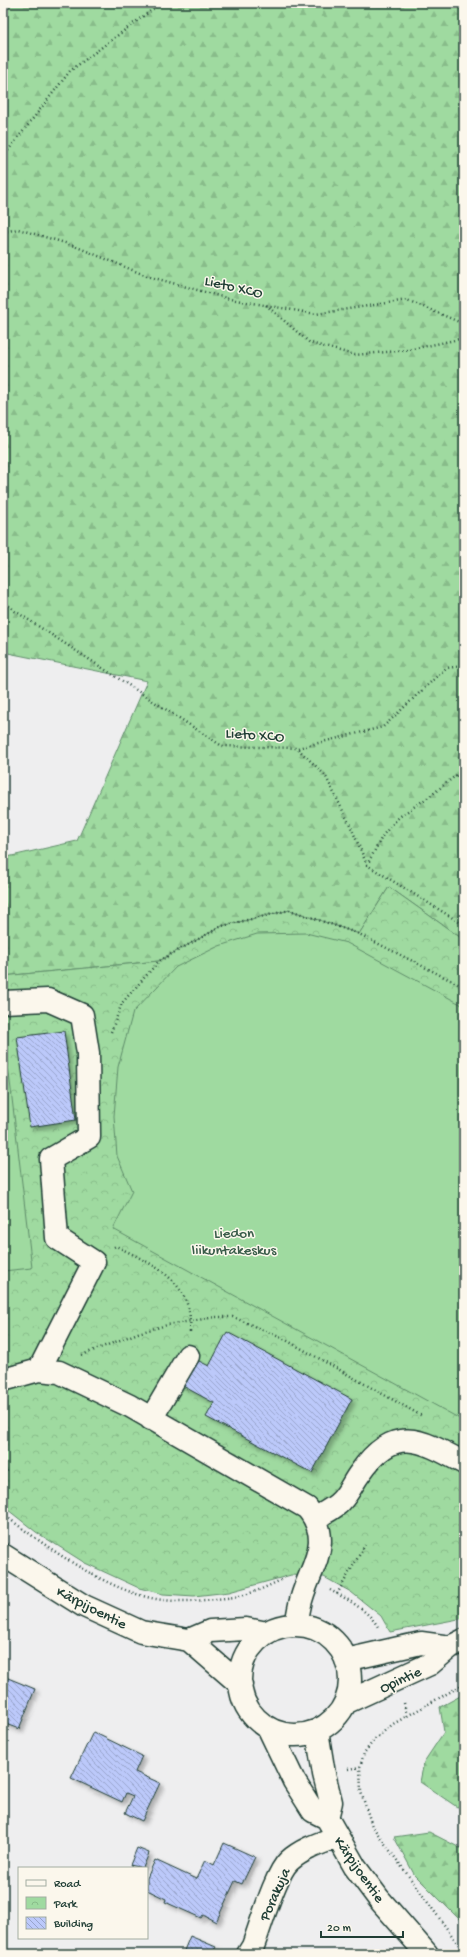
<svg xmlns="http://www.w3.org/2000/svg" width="467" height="1957" font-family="'Gochi Hand',sans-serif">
	<defs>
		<pattern id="forest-firs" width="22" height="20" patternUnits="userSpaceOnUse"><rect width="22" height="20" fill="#9fdaa0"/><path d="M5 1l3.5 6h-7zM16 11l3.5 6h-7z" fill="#88bc8a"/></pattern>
		<pattern id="park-crowns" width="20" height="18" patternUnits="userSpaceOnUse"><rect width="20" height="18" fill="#9fdaa0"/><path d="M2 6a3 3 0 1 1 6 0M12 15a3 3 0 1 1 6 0" fill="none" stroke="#88bc8a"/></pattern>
		<pattern id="building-back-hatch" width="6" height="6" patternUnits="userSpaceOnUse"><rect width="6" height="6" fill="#bcc9fa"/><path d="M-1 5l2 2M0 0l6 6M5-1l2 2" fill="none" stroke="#98a4cb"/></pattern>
		<filter id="shadow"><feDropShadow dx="3.5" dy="3.5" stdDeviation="2" flood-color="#0004"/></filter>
	</defs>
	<rect width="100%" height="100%" fill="#eeeeef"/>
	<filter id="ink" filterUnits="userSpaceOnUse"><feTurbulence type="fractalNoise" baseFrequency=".025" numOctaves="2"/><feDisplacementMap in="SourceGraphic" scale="8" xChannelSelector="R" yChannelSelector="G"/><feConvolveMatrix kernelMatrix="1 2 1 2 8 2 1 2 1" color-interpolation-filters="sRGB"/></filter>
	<g filter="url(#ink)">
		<path fill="url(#forest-firs)" stroke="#5f8c6a" d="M3,3H464V940L389,887L359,934L290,910L222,926L159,961L3,976V858L77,841L147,681L3,652Z
			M464,1694V1805L457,1807L420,1782L424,1762L444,1732L440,1707Z
			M429,1832L464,1850V1924L414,1874L394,1837Z"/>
		<path fill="url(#park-crowns)" stroke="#5f8c6a" d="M389,887L464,940V1618L390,1632L381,1616L351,1592L324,1577L291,1575L229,1592L194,1596L163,1594L139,1588L85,1563L36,1532L3,1506V976L159,961L222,926L290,910L359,934Z"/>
		<path fill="#9fdaa0" stroke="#5f8c6a" d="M306,933L347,943L464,1006V1421L113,1229L132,1191L117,1156L114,1116L118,1067L133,1012L176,967L219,946L257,934Z
			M3,1022L32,1268L3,1271Z"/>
		<path fill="url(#building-back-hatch)" stroke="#1f3d34" filter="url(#shadow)" d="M64,1031L76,1120L30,1127L17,1037Z
			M227,1332L352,1399L312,1473L206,1417L214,1403L181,1385L195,1359L209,1366Z
			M3,1676L35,1689L19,1729L3,1723Z
			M93,1732L142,1756L135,1772L160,1783L142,1821L125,1813L133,1796L126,1793L122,1802L71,1778Z
			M224,1843L255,1857L242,1884L235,1881L216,1922L203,1915L201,1918L165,1902L166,1899L147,1890V1878L155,1860L196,1879L205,1860L214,1865Z
			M137,1848L149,1853L143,1868L130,1865Z
			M190,1936L216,1947L212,1954L183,1953Z"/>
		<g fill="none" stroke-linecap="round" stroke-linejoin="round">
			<g stroke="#1f3d34" stroke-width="25">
				<path id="minor" d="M3,1002L48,1000L82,1015L88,1053L89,1137L51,1159L57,1238L94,1262L39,1370
					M3,1380L39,1370L59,1372L130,1406L307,1508C334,1540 312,1564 302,1597C299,1606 298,1616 296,1625
					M151,1419L188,1356
					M316,1518C324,1513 335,1508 341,1501C349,1493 353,1482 360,1473C394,1424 420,1439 464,1463
					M3,1555L84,1606L141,1632L189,1640L241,1685
					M240 1680a55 55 0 1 1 110 0a55 55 0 1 1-110 0Z
					M189,1640L210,1631L246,1629L267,1633
					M346,1660L421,1643L450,1647
					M345,1703L430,1664L450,1647L464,1640
					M269,1729L294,1781L313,1811L327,1818L355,1867L379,1899L427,1954
					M317,1731L324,1774L331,1802L327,1818
					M248,1954L253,1946C261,1925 275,1874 289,1861C302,1849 321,1843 337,1837"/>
			</g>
			<path stroke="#1f3d34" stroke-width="2.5" stroke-dasharray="1 3" stroke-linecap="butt" d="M3,157L70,71L161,3
				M3,232L18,229L72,245L147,276L230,299L316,314L407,300L464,324
				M266,305L310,343L355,355L408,350L464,338
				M3,600L15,611L222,746L297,748L325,775L351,827L367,865L464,925
				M298,748L383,727L446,668L464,666
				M367,865L383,835L399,817L430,796L463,770L464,767
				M111,1032L122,1003L159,961L222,926L290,910L359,934L464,987
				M114,1247L116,1246C154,1265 194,1281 190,1332
				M82,1355L138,1333L167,1325L216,1317H233L286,1340L422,1416
				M3,1472L10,1470
				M3,1514C44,1545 110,1594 163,1600C180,1602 197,1601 215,1599C227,1598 241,1597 253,1592C263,1589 272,1584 281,1580
				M330,1590C347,1599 368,1610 378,1627
				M337,1594L365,1545
				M464,1684L393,1724L375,1739L364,1753L360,1767L361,1792L372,1826L464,1952
				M404,1703L407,1716
				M348,1769L360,1767"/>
			<use href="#minor" stroke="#fbf7ec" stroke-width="22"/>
		</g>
	</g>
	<g text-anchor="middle" stroke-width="3" stroke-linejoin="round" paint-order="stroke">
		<g font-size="15" fill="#1f3d34" stroke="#fbf7ec">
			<text transform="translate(234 286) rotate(13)" y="5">Lieto XCO</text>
			<text transform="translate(255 734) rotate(4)" y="5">Lieto XCO</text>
			<text transform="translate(92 1607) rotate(27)" y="5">Kärpijoentie</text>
			<text transform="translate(400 1679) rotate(-25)" y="5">Opintie</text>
			<text transform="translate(360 1869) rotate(55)" y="5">Kärpijoentie</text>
			<text transform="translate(274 1894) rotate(-66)" y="5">Porakuja</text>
		</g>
		<g font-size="15" fill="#395c4a" stroke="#fbf7ec">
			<text x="234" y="1237">Liedon<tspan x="234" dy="17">liikuntakeskus</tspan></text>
		</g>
	</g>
	<rect width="467" height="1957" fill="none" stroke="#fbf7ec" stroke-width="16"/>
	<rect x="8" y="8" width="451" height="1941" fill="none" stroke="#1f3d34" stroke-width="1.5" filter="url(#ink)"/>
	<rect x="18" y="1867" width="130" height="72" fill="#fbf7ec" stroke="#a3ada2"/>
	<rect x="26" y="1880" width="20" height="6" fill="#fbf7ec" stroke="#a3ada2"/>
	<text x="54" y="1887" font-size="12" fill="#1f3d34">Road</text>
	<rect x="26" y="1897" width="20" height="12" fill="url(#park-crowns)" stroke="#a3ada2"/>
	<text x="54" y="1907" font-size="12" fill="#1f3d34">Park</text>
	<rect x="26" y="1917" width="20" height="12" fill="url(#building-back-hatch)" stroke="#a3ada2"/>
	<text x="54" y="1927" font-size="12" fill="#1f3d34">Building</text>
	<path d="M321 1931v6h82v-6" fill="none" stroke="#1f3d34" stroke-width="2"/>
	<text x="327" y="1931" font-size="12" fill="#1f3d34" stroke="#fbf7ec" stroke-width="3" paint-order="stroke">20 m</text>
</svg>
